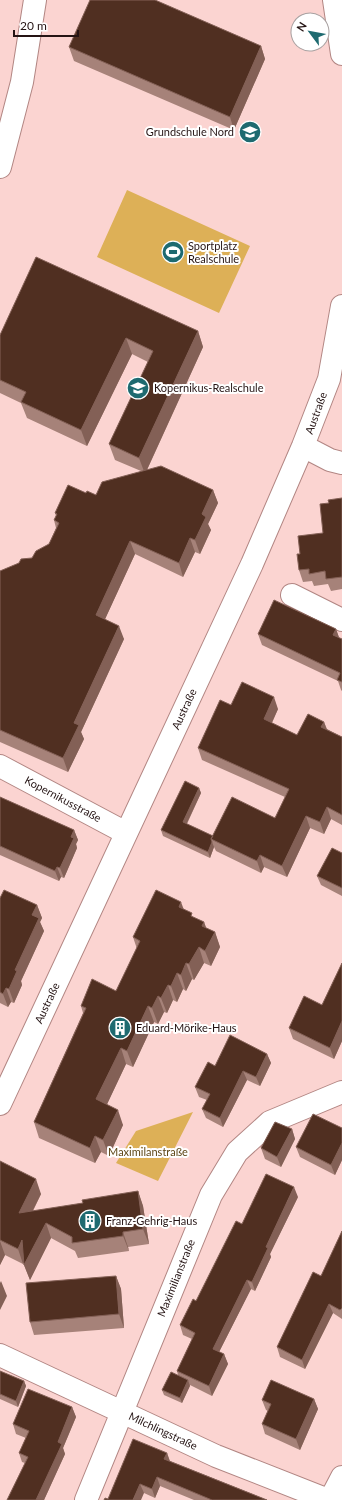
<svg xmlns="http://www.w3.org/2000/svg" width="342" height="1500" font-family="Lato,sans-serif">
	<rect width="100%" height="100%" fill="#fbd4d1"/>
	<path fill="#ddb057" d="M127,190L250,246L219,313L97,257Z
		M193,1112L158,1181L116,1163L136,1131Z"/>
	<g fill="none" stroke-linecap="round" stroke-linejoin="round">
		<g stroke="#b28683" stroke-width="24">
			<path id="minor" d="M334,0L342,54
				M0,167L22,82L35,0
				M303,446L330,460L342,463
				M292,595L342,620
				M0,766L126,833
				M0,1104L252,564L303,446L329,379L342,306
				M0,1355L216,1456L328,1500
				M86,1500L211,1195L237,1152L270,1122L342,1092
				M330,1500L342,1477"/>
		</g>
		<use href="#minor" stroke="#fff" stroke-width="22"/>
	</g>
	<path fill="#a68279" d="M261,46L265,59L234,130L74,61L69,47Z
		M198,331L203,347L147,470L213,490L218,503L208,524L211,530L200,554L195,552L183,577L135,554L105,619L124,639L81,732L84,739L68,772L0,742V571L32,558L49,544L56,528L54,520L56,516L55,513L86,493L96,495L141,471L115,460L109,444L148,362L132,354L87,446L27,418L21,403L0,393V335Z
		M342,498V589L331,591L328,584L314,586L312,581L303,582L299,570L300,554L323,533L329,503Z
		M336,629L339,638L342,639V691L341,690L338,681L262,645L258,634Z
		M231,705L278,709L272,723L297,735L324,722L327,729L342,737V825L331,819L324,834L310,828L287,877L264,867L261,873L216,851L214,847L210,858L163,836L161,830L199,788L201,793L187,824L213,836L275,818L285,797L202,760L198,748Z
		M0,797L74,830L78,840L76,844L77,848L64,878L61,877L59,881L0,855Z
		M342,853V896L321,885L317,876Z
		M0,898L37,905L42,918L40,922L44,931L21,981L22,985L14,1003L11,1002L8,1007L0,1003Z
		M183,909L193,917L204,922L206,928L215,932L220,947L211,966L204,963L194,980L192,979L186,991L183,989L177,1002L173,1000L167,1013L164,1012L158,1024L154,1022L133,1067L126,1064L107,1104L123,1125L109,1156L101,1152L95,1163L39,1138L34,1122L83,1013L81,1006L116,991L137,949L133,937Z
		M342,963V1041L334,1059L293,1039L289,1028L322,1005Z
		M267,1054L271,1063L260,1086L247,1080L223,1127L206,1118L202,1109L207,1100L199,1097L195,1087L215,1066Z
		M342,1128V1160L335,1175L300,1157L296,1147Z
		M292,1129L295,1139L281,1167L265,1159L261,1148Z
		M0,1161L41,1194L33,1211L83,1203L138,1191L143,1206L149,1244L128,1247L129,1251L78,1258L75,1251L51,1238L30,1280L24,1265V1262L23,1264L5,1255L0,1265Z
		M298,1197L270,1254L271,1257L255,1291L251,1289L219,1352L224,1354L228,1364L212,1396L190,1385L182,1403L164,1395L162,1390L178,1375L177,1371L192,1339L183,1335L180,1325L196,1301L242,1224Z
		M342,1231V1319L333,1313L305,1369L280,1357L277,1347L321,1276Z
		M116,1276L121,1289L124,1328L34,1335L30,1322Z
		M0,1371L24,1381L26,1386L18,1407L0,1399Z
		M314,1399L318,1409L300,1450L265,1434L262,1424L268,1411L266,1410L262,1400Z
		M72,1407L76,1417L63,1448L65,1454L44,1500H7L25,1463L22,1462L19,1453L26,1438L16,1434L13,1424Z
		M167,1453L170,1461L267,1500H194L160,1486L155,1498L144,1493L108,1499Z"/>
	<path fill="#836056" d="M261,46L265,59L234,130L230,117Z
		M198,331L203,347L145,474L139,458Z
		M126,338L132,354L87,446L81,430Z
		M213,490L218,503L208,524L211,530L200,554L195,540L202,514Z
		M190,538L195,552L183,577L179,563Z
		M130,541L135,554L101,628L96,615Z
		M119,626L124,639L81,732L84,739L68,772L63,758L74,723Z
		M336,629L340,640L333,635Z
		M274,697L278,709L268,731L264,719Z
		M324,722L328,733L321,727Z
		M199,788L201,793L185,827L183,822Z
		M327,807L331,819L324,834L320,822Z
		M306,816L310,828L287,877L282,866Z
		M74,830L78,840L76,844L77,848L64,878L60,868L71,837Z
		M212,842L214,847L210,858L208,852Z
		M260,855L264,867L261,873L257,861Z
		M57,867L61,877L59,881L55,871Z
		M181,902L187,918L179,907Z
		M37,905L42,918L40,922L44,931L21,981L22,985L14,1003L9,989L32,915Z
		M204,922L210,938L202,926Z
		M215,932L220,947L211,966L205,951Z
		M199,947L204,963L194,980L189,964Z
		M186,963L192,979L186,991L181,975Z
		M177,973L183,989L177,1002L171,986Z
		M168,985L173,1000L167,1013L161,998Z
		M6,988L11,1002L8,1007L3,994Z
		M158,996L164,1012L158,1024L152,1008Z
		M148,1006L154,1022L133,1067L127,1051Z
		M342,1021V1041L334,1059L330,1048Z
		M121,1048L126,1064L102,1115L96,1099Z
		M267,1054L271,1063L260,1086L256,1077Z
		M243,1071L247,1080L223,1127L220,1118Z
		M118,1110L123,1125L109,1156L103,1140Z
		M292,1129L295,1139L281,1167L277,1157Z
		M95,1136L101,1152L95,1163L90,1148Z
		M342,1143V1160L335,1175L331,1165Z
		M36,1179L41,1194L24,1228L19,1213Z
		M294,1187L298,1197L270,1254L271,1257L255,1291L252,1282L266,1247Z
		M138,1191L143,1206L149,1244L143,1229Z
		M46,1223L51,1238L30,1280L24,1265Z
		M123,1232L128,1247L129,1251L123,1236Z
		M22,1240L28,1255L23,1264L18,1249Z
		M0,1241L5,1255L0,1265Z
		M116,1276L121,1289L124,1328L119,1314Z
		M247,1280L251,1289L216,1358L213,1349Z
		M1,1281L7,1296L0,1310V1283Z
		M329,1304L333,1313L305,1369L302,1360Z
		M224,1354L228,1364L212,1396L209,1386Z
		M188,1380L190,1386L182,1403L180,1398Z
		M24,1381L26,1386L18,1407L16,1401Z
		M314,1399L318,1409L300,1450L296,1439Z
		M72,1407L76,1417L63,1448L65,1454L44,1500H36L58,1442Z
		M167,1453L170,1462L164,1459Z
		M157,1477L160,1486L155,1498L152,1489Z
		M140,1484L144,1493L141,1500H133Z"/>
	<path fill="#502f21" stroke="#836056" d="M90,0H155L261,46L230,117L69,47Z
		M36,257L198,331L139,458L109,444L153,351L126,338L81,430L21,402L26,392L0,380V335Z
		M161,466L213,490L202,514L206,517L195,540L190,538L179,563L130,541L96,615L119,626L74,723L79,725L63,758L0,730V571L19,563L21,559L32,558L36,551L49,544L59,523L54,520L57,514L55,513L68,485L86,493L87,491L96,495L102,482Z
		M342,498V577L326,579L325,571L309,574V569L299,570L297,554H300L298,536L323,533L320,504L329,503L328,500Z
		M274,600L336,629L333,635L342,639V682L337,680L340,673L258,634Z
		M242,682L274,697L264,719L297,735L308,714L324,722L321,727L342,737V815L327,807L320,822L306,816L282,866L260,855L257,861L211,839L232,797L275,818L289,789L198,748L220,700L231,705Z
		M185,781L199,788L183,822L213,836L211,839L212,842L208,852L161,830Z
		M0,797L74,830L71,837L74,838L60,868L57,867L55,871L0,846Z
		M332,848L342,853V888L317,876Z
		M4,890L37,905L32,915L39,918L15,970L17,971L9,989L6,988L3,994L0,992V898Z
		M156,890L181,902L179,907L192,913L191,916L204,922L202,926L215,932L205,951L199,947L189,964L186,963L181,975L177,973L171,986L168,985L161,998L158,996L152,1008L148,1006L127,1051L121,1048L96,1099L118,1110L103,1140L95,1136L90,1148L34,1122L86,1008L81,1006L92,979L116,991L140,941L133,937Z
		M342,963V1021L330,1048L289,1028L304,996L322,1005Z
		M230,1035L267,1054L256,1077L243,1071L220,1118L202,1109L210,1094L195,1087L208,1062L215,1066Z
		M313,1114L342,1128V1143L331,1165L296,1147Z
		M275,1122L292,1129L277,1157L261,1148Z
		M0,1161L36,1179L19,1213L83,1203L82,1200L138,1191L143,1229L123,1232V1236L72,1243V1237L46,1223L24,1265L22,1240L18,1249L0,1240Z
		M266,1174L294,1187L266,1247L268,1248L252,1282L247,1280L213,1349L224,1354L209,1386L177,1371L195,1333L180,1325L193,1299L196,1301L236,1221L242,1224Z
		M342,1231V1308L340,1310L329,1304L302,1360L277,1347L313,1272L321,1276Z
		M116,1276L119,1314L30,1322L26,1283Z
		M0,1371L24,1381L16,1401L0,1394Z
		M171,1372L188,1380L180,1398L162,1390Z
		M271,1380L314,1399L296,1439L262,1424L271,1404L262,1400Z
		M28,1389L72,1407L58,1442L62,1444L36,1500H7L28,1457L19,1453L29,1431L13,1424Z
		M133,1439L167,1453L164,1459L267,1500H212L157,1477L152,1489L140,1484L133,1500H104L105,1498L108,1499Z"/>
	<defs>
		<g id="school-disc" transform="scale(1.15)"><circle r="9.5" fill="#1e6a70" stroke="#fff"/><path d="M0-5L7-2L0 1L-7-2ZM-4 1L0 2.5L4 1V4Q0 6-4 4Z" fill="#fff"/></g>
		<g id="stadium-disc" transform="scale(1.15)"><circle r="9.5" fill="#1e6a70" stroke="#fff"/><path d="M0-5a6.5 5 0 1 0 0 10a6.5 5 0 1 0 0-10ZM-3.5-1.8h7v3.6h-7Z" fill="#fff"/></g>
		<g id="building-disc" transform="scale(1.15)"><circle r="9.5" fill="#1e6a70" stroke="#fff"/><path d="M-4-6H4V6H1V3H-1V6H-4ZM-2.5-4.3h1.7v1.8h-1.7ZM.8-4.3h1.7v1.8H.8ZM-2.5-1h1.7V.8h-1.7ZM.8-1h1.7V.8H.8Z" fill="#fff"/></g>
	</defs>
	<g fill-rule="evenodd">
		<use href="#school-disc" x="250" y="132"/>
		<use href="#stadium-disc" x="173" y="252"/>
		<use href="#school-disc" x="138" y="388"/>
		<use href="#building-disc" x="120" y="1028"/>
		<use href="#building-disc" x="90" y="1221"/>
	</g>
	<g text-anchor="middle" stroke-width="4" stroke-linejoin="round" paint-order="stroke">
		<g font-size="11" fill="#251414" stroke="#fff" text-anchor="start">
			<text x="234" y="136" text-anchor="end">Grundschule Nord</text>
			<text x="188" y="250">Sportplatz<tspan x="188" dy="13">Realschule</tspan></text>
			<text x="154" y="392">Kopernikus-Realschule</text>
			<text x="136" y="1032">Eduard-Mörike-Haus</text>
			<text x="106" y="1225">Franz-Gehrig-Haus</text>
		</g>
		<g font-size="11" fill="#251414" stroke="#fff">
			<text transform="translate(316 413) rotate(-70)" y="4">Austraße</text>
			<text transform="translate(184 709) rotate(-65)" y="4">Austraße</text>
			<text transform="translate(63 799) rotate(28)" y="4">Kopernikusstraße</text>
			<text transform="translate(47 1003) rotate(-65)" y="4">Austraße</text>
			<text transform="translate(176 1278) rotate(-68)" y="4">Maximilianstraße</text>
			<text transform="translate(163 1431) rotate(25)" y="4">Milchlingstraße</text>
		</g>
		<g font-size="11" fill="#5e4717" stroke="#fff">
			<text x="148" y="1156">Maximilanstraße</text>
		</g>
	</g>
	<g transform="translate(310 32) rotate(302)"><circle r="19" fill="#ffffff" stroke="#a8a1a1"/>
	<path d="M0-3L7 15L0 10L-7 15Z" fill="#1e6a70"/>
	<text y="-6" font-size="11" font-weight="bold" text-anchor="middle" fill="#251414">N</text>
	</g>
	<path d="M14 30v6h64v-6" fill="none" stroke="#251414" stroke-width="2"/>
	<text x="20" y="30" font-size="12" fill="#251414" stroke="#ffffff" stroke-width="3" paint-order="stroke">20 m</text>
</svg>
